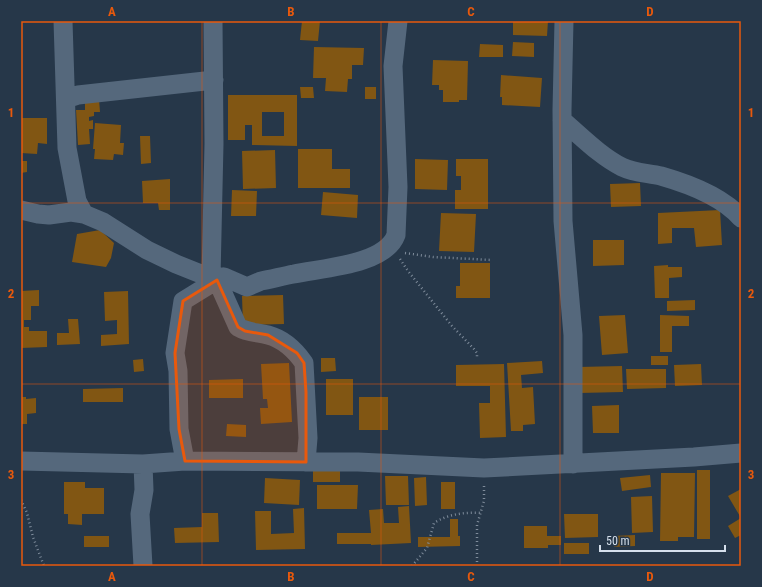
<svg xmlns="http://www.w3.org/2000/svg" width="762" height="587" font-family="'Roboto Condensed',sans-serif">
	<rect width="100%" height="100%" fill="#263749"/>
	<path fill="#815613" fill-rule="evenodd" d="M302,21H320L318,41L300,40Z
		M513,21H548L547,36L513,35Z
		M513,42L534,43V57L512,56Z
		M480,44L503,45V57H479Z
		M314,47L364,48L363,65H352V79H348L347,92L325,91L326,78H313Z
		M433,60L468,61L467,100H459V102H443V90H439V85H432Z
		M501,75L542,78L540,107L502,105V97H500Z
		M300,87H313L314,98H301Z
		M365,87H376V99H365Z
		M228,95H297V146L252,145V125H245V140H228ZM262,112H284V136H262Z
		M99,99L100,112H94V116L89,117V121L93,120V129H89L90,144L78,145L76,110H85V100Z
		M21,118H47V144L38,143L37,154L21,153Z
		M95,123L121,125L120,143H124L123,155L114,154L113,160L94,159L95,149H93Z
		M140,136H150L151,163L141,164Z
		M298,149H332V169H350V188H298Z
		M275,150L276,188L243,189L242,151Z
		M415,159L448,160L447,190L415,189Z
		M456,159H488V209H455V190H461V176H456Z
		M21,161H27V172L21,173Z
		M170,179V210H159L158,203H143L142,181Z
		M640,183L641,206L611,207L610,184Z
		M232,190L257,191L256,216H231Z
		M323,192L358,195L357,218L321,215Z
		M720,210L722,245L696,247L694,228H672V243L658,244V213Z
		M441,213L476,214L474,252L439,251Z
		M100,230L114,243L111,258L106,267L72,262L77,234Z
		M593,240H624V265L593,266Z
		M460,263H490V298H456V286H460Z
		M668,265V267H682V277L669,278V298H655L654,266Z
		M39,290V306H31V320H24V327H29V331H47V347L21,348V291Z
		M128,291L129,344L101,346V335L117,334V320L105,321L104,292Z
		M283,295L284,324L243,325L242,296Z
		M695,300V310L667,311V301Z
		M625,315L628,353L602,355L599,316Z
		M660,315L689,316V326H672V352H660Z
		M68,319H78L80,344L57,345V333H69Z
		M651,356H668V365H651Z
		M321,358H335L336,371L321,372Z
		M143,359L144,371L134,372L133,360Z
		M542,361L543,373L521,375L522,388L533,387L535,424L523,425V431H511L507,363Z
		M289,363L292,422L261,424L260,408H268L267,399H263L261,364Z
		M504,364L506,437L480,438L479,403H490V386H456V365Z
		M701,364L702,385L675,386L674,365Z
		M622,366L623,392L579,393L578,367Z
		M626,369H666V388L627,389Z
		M243,379V398H209V380Z
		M326,379H353V415H326Z
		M123,388V402H83V389Z
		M21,397H26V399L36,398V413L27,414V424H21Z
		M359,397H388V430H359Z
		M619,405V433H593L592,406Z
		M227,424L246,425V437L226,436Z
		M697,470H710V539H697Z
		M313,471H340V482H313Z
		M661,473H695L694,537H678V541H660Z
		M650,475L651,487L622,491L620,478Z
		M385,476H408L409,505H386Z
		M426,477L427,505L415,506L414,478Z
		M265,478L300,480L299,505L264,503Z
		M64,482H85V488H104V514H82V525L68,524V514H64Z
		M441,482H455V509H441Z
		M317,485H358L357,509H317Z
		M741,489V518L728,496Z
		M652,496L653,532L632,533L631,497Z
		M409,506L411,543L371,545V544H337V533H371L369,510L383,509L384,523H399L398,507Z
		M304,508L305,549L256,550L255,511H271V534L294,533L293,509Z
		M202,513H218L219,542L175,543L174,528L202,527Z
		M564,514H598V537L565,538Z
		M741,518V535L735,538L728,526Z
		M450,519H458V536H460V546L418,547V537H450Z
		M524,526H547V536H561V545H548V548H524Z
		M635,535V546L614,547L613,536Z
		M84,536H109V547H84Z
		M564,543H589V554H564Z"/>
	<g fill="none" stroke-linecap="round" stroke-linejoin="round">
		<path stroke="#7f8c9b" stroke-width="2.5" stroke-dasharray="1 3" stroke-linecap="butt" d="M405,253L433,257L492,260
			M400,259L408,271L452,326L474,349L477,353V358
			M21,500L27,513L33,537L44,566
			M412,566L427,548L434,523C448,514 465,512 482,513
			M477,566V525L484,501V486"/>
		<path stroke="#55687c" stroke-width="19" d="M63,21L67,148L77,201L84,214
			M564,21L562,110L563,221L573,335V464
			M66,99L78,95L214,80
			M562,120C581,136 600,156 622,167C634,173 649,173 661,176C689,184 722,196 741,218
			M21,210L38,214L49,215L71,212L84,214L103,222L147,250L176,264L211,278L223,277
			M211,278L214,144L213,21
			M217,280L238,327C248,333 257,332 268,335C283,339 295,350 304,363L308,438L306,462
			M21,461L143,464L185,461L358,462L484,468L694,457L741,453
			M185,461L179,429L178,371L175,353L183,301L217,280L224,277L247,287L261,281C272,279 283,276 294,274C322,268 385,265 396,235L398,187L393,66L398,21
			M143,566L140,514L144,490L143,464"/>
	</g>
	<path fill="#e8590c" fill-opacity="0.2" stroke="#e8590c" stroke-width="3" stroke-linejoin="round" d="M217,280L238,327L245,331L268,335L297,353L304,363L306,392V462L185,461L179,429L175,353L183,301Z"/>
	<path fill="none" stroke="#e8590c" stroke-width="1" stroke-opacity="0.55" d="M202,21V566M381,21V566M560,21V566M21,203H741M21,384H741"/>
	<rect width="762" height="587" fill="none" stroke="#263749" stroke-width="44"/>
	<path d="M600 545v6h125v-6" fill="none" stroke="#d5dfeb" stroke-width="2"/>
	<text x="606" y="545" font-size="12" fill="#d5dfeb" stroke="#263749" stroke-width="3" paint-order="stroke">50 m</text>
	<rect x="22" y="22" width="718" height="543" fill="none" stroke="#e8590c" stroke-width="1.5"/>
	<g font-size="13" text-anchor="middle" font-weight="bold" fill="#e8590c">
		<text x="112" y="16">A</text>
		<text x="291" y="16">B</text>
		<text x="471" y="16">C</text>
		<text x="650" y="16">D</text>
		<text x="11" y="117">1</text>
		<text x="751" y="117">1</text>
		<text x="11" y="298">2</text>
		<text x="751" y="298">2</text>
		<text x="11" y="479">3</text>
		<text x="751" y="479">3</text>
		<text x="112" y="581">A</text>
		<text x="291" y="581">B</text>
		<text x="471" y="581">C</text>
		<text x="650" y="581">D</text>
	</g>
</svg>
